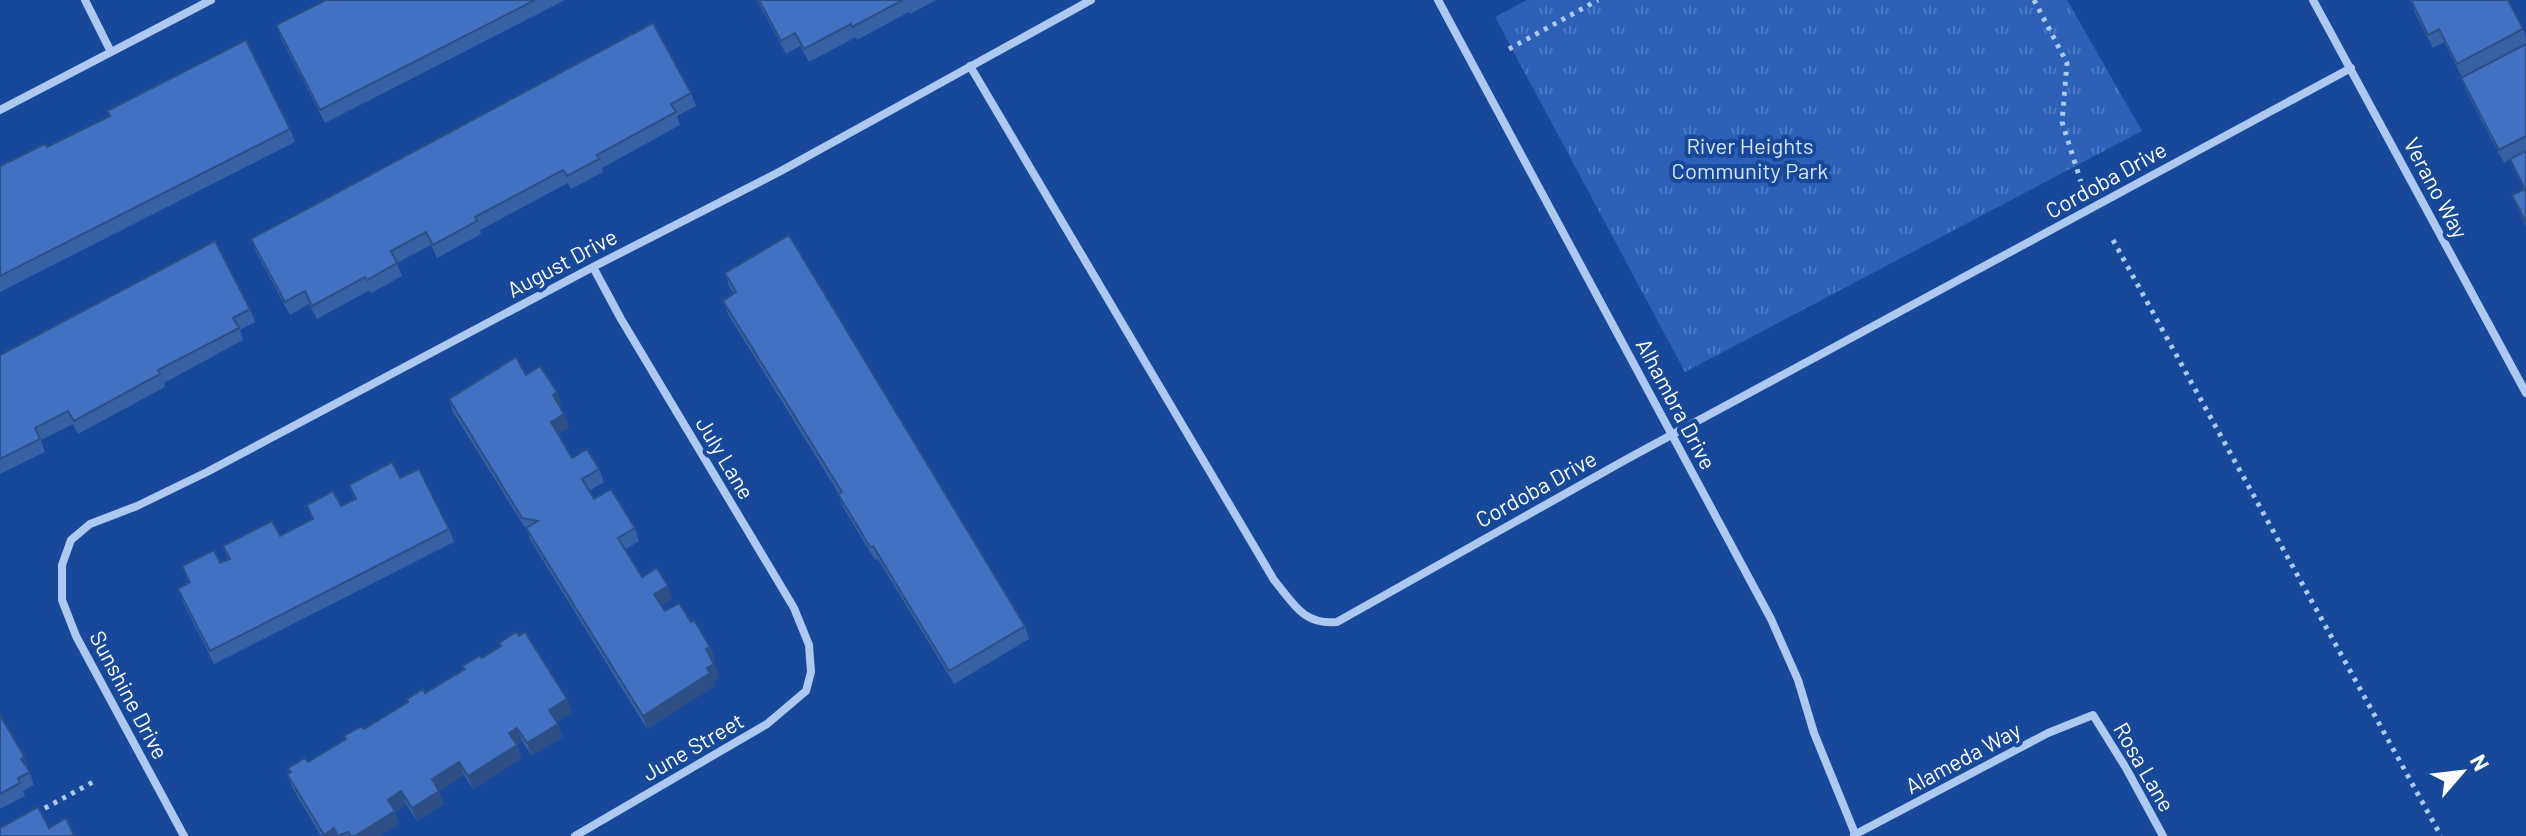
<svg xmlns="http://www.w3.org/2000/svg" width="2526" height="836" font-family="Barlow,sans-serif">
	<defs>
		<pattern id="grass-tufts" width="24" height="20" patternUnits="userSpaceOnUse" patternTransform="scale(2)"><rect width="24" height="20" fill="#2c61b7"/><path d="M3 7l-1-3M5 7V3M7 7l1-3M15 17l-1-3M17 17v-4M19 17l1-3" fill="none" stroke="#4c79c2"/></pattern>
	</defs>
	<rect width="100%" height="100%" fill="#184899"/>
	<path fill="url(#grass-tufts)" d="M1527,0H2067L2142,131L1685,372L1495,17Z"/>
	<g fill="none" stroke-linecap="round" stroke-linejoin="round">
		<path stroke="#adc8f1" stroke-width="5" stroke-dasharray="4 6" stroke-linecap="butt" d="M2034,0L2067,63L2062,122L2081,182
			M1509,49L1598,0
			M2113,240L2441,836
			M36,813L93,782"/>
		<path stroke="#adc8f1" stroke-width="8" d="M85,0L111,52
			M1438,0L1771,619L1798,680L1814,733L1856,836
			M2313,0L2526,393
			M970,66L1274,580C1294,604 1303,625 1337,622L1627,459L2351,68
			M0,110L211,0
			M1854,835L2048,733L2093,715L2126,768L2163,836
			M184,836L76,636L62,600V565L71,540L90,524L137,506L207,472L593,267L779,172L1091,0
			M575,836L767,724L806,691L811,672L809,645L794,608L621,319L593,267"/>
	</g>
	<path fill="#3861a5" d="M326,0H565L325,123L281,38L276,25Z
		M757,0H936L910,14L909,12L857,40L856,37L809,62L800,46L786,54Z
		M2411,0L2523,29L2526,37V43L2462,77L2444,42L2433,48L2415,13Z
		M2526,44V226L2512,195L2524,189L2510,159L2504,163L2466,91L2461,78Z
		M691,93L696,106L677,116L680,125L602,168L603,172L571,189L568,183L480,230L481,234L437,258L431,245L397,263L402,276L371,293L370,290L317,319L309,304L290,315L256,252L251,239Z
		M107,111L290,129L295,142L0,292V166L47,147L109,116Z
		M725,273L1025,626L1029,639L954,684L878,559L875,560L843,507L838,494H839L728,314L723,301L734,294L729,286Z
		M250,309L255,322L240,330L243,340L164,383L165,387L78,434L73,424L41,440L45,452L0,474V355Z
		M526,375L562,405L560,407L569,427L558,434L572,458L599,469L604,482L589,491L594,499L635,528L639,541L625,550L642,577L672,599L661,606L665,611L691,622L710,647L715,660L713,661L719,677L713,681L715,686L647,729L531,541L527,531L453,412L449,399Z
		M400,478L449,529L454,542L214,664L183,602L178,589L189,583L182,566L220,563L228,560L223,546L280,536L312,520L307,505L341,506L354,500L349,485Z
		M482,658L572,712L556,722L563,737L532,756L522,741L517,744L522,758L473,789L464,775L439,791L444,804L417,821L406,804L395,812L399,824L380,836H321L292,787L287,774L290,772L288,768L308,762L345,739L344,736L364,729L463,670L462,666Z
		M0,715L24,756L34,785L23,791L25,796L0,809Z"/>
	<path fill="#2e4f86" d="M557,392L562,405L558,408L553,395Z
		M564,414L569,427L556,435L551,422Z
		M668,586L672,599L659,607L654,594Z
		M710,647L715,660L711,662L706,649Z
		M714,664L719,677L713,681L715,686L647,729L643,716Z
		M567,699L572,712L554,723L549,710Z
		M558,724L563,737L532,756L527,743Z
		M517,728L522,741L514,746L509,733Z
		M517,745L522,758L473,789L468,776Z
		M24,756L29,769L21,759Z
		M459,762L464,775L439,791L444,804L417,821L412,808L432,779Z
		M401,791L406,804L395,812L399,824L380,836H355L388,800Z
		M334,828L336,836H324V835Z"/>
	<path fill="#4171c0" stroke="#2e4f86" stroke-width="2" d="M326,0H535L320,110L276,25Z
		M759,0H903L852,27L851,24L804,49L795,33L781,41Z
		M2411,0H2508L2523,29L2457,64L2439,29L2428,35Z
		M653,23L691,93L671,104L676,112L597,155L599,159L567,176L563,170L475,217L477,221L433,245L426,232L391,251L397,263L367,280L365,277L312,306L305,291L285,302L251,239Z
		M246,40L290,129L0,276V166L45,144L47,147L110,116L107,111Z
		M2526,44V136L2499,150L2461,78Z
		M2526,151V222L2512,195L2525,189L2510,159Z
		M789,235L1025,626L949,671L873,546L870,547L838,494L842,492L723,301L736,292L725,273Z
		M215,241L250,309L233,318L239,328L158,370L160,374L74,421L68,411L35,428L40,439L0,459V355Z
		M516,357L526,375L540,366L557,392L553,395L564,414L551,422L572,458L587,449L599,469L582,479L594,499L611,489L635,528L618,538L642,577L657,568L668,586L654,594L665,611L679,603L691,622L694,620L710,647L706,649L714,664L707,668L710,673L643,716L526,528L538,521L522,518L449,399Z
		M392,462L400,478L419,469L449,529L210,651L178,589L190,582L182,566L214,550L220,563L230,559L223,546L272,521L280,536L313,519L307,505L333,491L341,506L356,499L349,485Z
		M516,632L519,636L525,632L567,699L549,710L558,724L527,743L517,728L509,733L517,745L468,776L459,762L432,779L439,791L412,808L401,791L388,800L395,811L355,836H351L348,832L338,836L334,828L324,835L287,774L291,772L288,768L305,758L308,762L346,739L344,736L362,726L364,729L408,702L407,699L423,689L425,693L465,669L462,666L480,656L482,658L501,646L499,643Z
		M0,715L24,756L21,759L30,772L18,778L20,783L0,794Z
		M38,807L49,828L66,818L74,836H0V828Z"/>
	<g text-anchor="middle" stroke-width="8" stroke-linejoin="round" paint-order="stroke">
		<g font-size="22" fill="#d5e4fc" stroke="#184899">
			<text x="1750" y="154">River Heights<tspan x="1750" dy="25">Community Park</tspan></text>
		</g>
		<g font-size="22" fill="#fff" stroke="#184899">
			<text transform="translate(2106 180) rotate(-29)" y="8">Cordoba Drive</text>
			<text transform="translate(2436 188) rotate(62)" y="8">Verano Way</text>
			<text transform="translate(562 263) rotate(-28)" y="8">August Drive</text>
			<text transform="translate(1676 404) rotate(62)" y="8">Alhambra Drive</text>
			<text transform="translate(725 458) rotate(59)" y="8">July Lane</text>
			<text transform="translate(1536 489) rotate(-29)" y="8">Cordoba Drive</text>
			<text transform="translate(129 695) rotate(62)" y="8">Sunshine Drive</text>
			<text transform="translate(693 747) rotate(-30)" y="8">June Street</text>
			<text transform="translate(1963 758) rotate(-28)" y="8">Alameda Way</text>
			<text transform="translate(2144 767) rotate(60)" y="8">Rosa Lane</text>
		</g>
	</g>
	<g transform="translate(2462 772) rotate(62)" stroke="#184899" stroke-width="6" paint-order="stroke">
	<path d="M0-6L14 30L0 20L-14 30Z" fill="#ffffff"/>
	<text y="-12" font-size="22" font-weight="bold" text-anchor="middle" fill="#ffffff">N</text>
	</g>
</svg>
